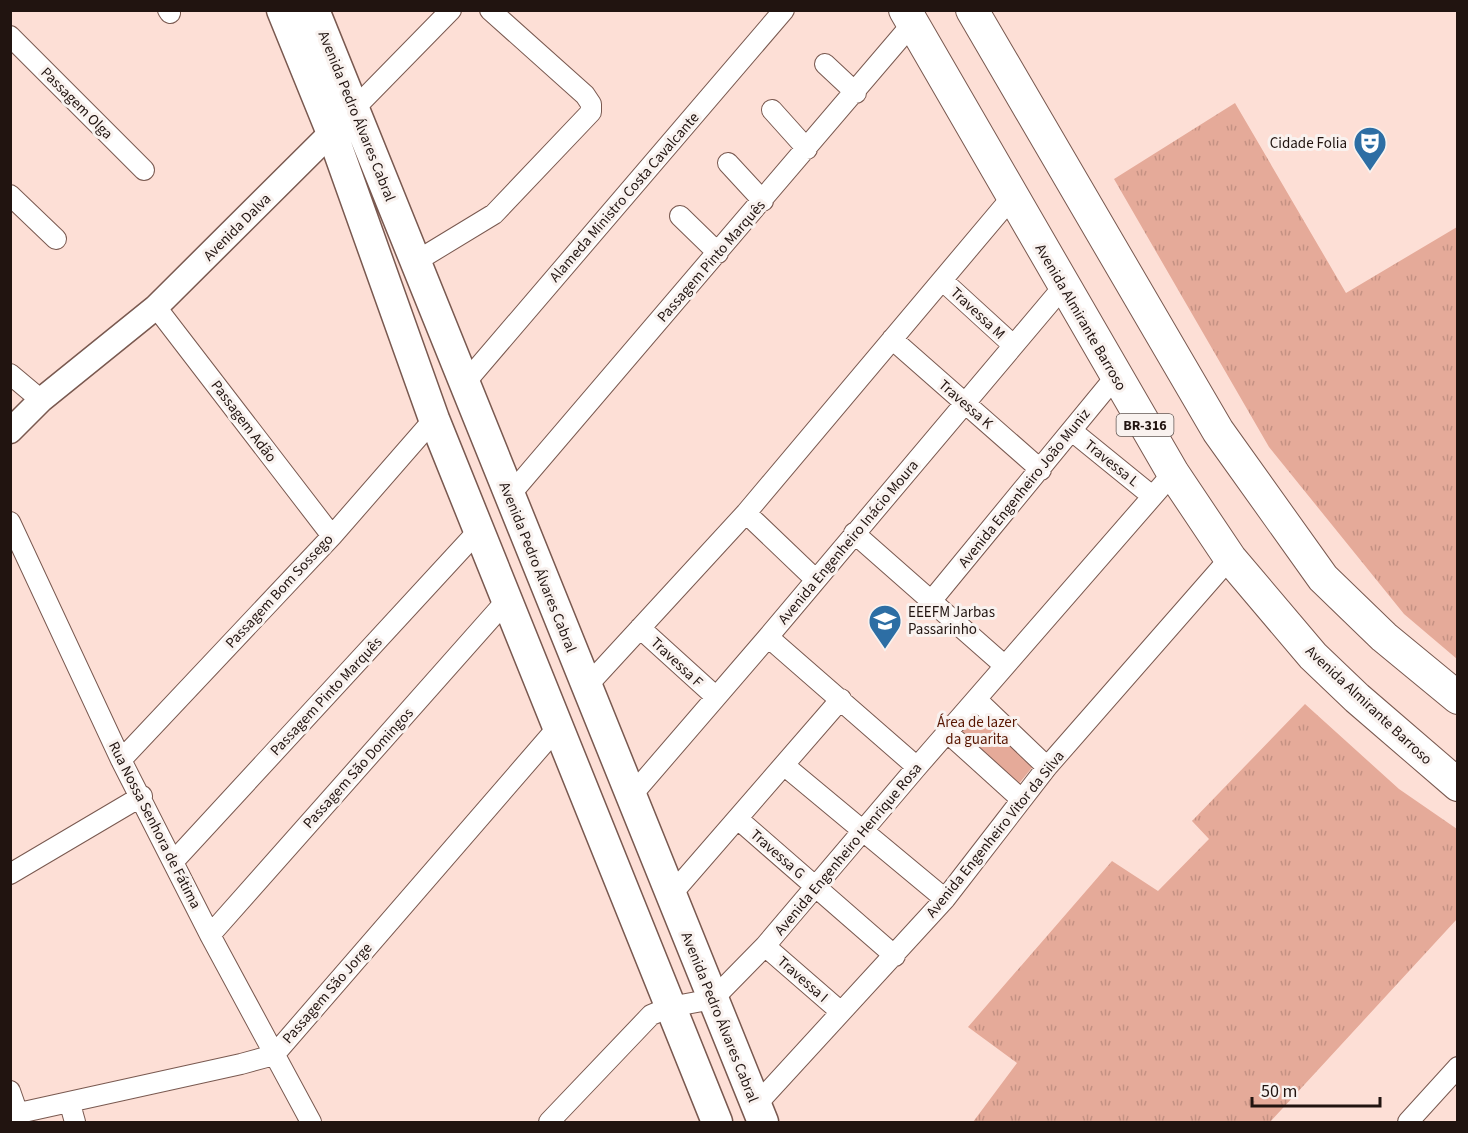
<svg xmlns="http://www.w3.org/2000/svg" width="1468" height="1133" font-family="'Source Sans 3',sans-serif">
	<defs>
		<pattern id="grass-tufts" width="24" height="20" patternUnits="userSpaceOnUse" patternTransform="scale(1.5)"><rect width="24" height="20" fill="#e5aa99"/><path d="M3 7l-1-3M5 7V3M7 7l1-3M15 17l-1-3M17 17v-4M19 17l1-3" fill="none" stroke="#c49183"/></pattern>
	</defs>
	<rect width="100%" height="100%" fill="#fddfd6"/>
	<path fill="url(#grass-tufts)" d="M1235,103L1346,293L1457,227V659L1404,614L1269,447L1114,179Z
		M1305,704L1399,789L1457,829V919L1270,1122H973L1017,1063L968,1027L1112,861L1158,891L1209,839L1192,821Z"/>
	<path fill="#e5aa99" d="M975,708L1035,764L1017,786L956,733Z"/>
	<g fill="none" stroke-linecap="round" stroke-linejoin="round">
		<g stroke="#795950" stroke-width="22">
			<path id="minor" d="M168,10L170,13
				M10,36L144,170
				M825,64L856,93
				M355,108L451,10
				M772,110L807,149
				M728,163L763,201
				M10,195L56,239
				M680,216L718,253
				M415,262L494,214L591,112V104L585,95L490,10
				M943,281L1013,345
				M156,307L332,536
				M892,339L1041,470
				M10,374L41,400
				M464,384L784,10
				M1072,431L1152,496
				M509,496L912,24
				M746,513L815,579
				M10,522L121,760L210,935L311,1122
				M854,533L1005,666
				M932,600L1116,376
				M640,628L715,696
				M768,637L917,767
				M586,687L746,513L1012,197
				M977,700L1047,767
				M948,733L1021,799
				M121,760L332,536L434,419
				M785,766L945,899
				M631,796L768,637L1063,287
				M739,820L895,956
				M173,862L479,530
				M10,874L142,796
				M670,896L841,699
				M210,935L507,600
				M765,946L841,1012
				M10,1091L18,1114
				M70,1104L75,1122
				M756,1105L945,899L1047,767L1230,558
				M10,1115L241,1064L274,1055L558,727
				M549,1122L651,1015L670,1007L713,999L765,946L917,767L1173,473
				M1408,1122L1458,1067"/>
		</g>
		<g stroke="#795950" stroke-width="27">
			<path id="tertiary" d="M10,431L41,400L156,307L343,121"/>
		</g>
		<g stroke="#795950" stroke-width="33">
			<path id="primary" d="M282,10L332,133L434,419L717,1122
				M314,10L763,1122"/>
		</g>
		<g stroke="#795950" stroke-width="34">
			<path id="trunk" d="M905,10L1173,473L1230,558L1313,656L1357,698L1458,785
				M972,10L1218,431L1323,578L1384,637L1458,698"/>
		</g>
		<use href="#minor" stroke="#fff" stroke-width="20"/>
		<use href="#tertiary" stroke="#fff" stroke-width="24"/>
		<use href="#primary" stroke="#fff" stroke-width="30"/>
		<use href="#trunk" stroke="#fff" stroke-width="32"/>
	</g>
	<defs>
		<g id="theatre-pin" transform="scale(1.725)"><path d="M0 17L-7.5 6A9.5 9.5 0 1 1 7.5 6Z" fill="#2d6ea4" stroke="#f9f2ef"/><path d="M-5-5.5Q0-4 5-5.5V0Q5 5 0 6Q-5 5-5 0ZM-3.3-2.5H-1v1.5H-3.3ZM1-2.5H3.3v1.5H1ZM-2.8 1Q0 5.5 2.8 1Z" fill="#fff"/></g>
		<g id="school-pin" transform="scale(1.725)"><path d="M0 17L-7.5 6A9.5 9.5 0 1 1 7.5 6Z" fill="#2d6ea4" stroke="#f9f2ef"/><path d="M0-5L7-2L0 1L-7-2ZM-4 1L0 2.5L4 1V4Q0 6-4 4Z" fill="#fff"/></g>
	</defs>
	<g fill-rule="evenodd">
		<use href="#theatre-pin" x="1370" y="143"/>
		<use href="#school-pin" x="885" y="621"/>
	</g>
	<g text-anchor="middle" stroke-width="6" stroke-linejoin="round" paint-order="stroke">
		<rect fill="#f9f2ef" stroke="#625753" stroke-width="1.5" x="1116.5" y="414" width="57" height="22" rx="4.5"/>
		<g font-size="14" font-weight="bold" fill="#211410">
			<text x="1145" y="430">BR-316</text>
		</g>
		<g font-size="15" fill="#211410" stroke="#f9f2ef">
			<text transform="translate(77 103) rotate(45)" y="5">Passagem Olga</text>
			<text transform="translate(357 116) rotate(68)" y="5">Avenida Pedro Álvares Cabral</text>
			<text transform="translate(624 197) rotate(-49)" y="5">Alameda Ministro Costa Cavalcante</text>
			<text transform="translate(237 227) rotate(-45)" y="5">Avenida Dalva</text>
			<text transform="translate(711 261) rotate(-49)" y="5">Passagem Pinto Marquês</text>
			<text transform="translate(978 313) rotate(43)" y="5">Travessa M</text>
			<text transform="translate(1081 317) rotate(60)" y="5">Avenida Almirante Barroso</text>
			<text transform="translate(966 404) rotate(41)" y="5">Travessa K</text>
			<text transform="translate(244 421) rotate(53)" y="5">Passagem Adão</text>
			<text transform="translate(1112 463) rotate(39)" y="5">Travessa L</text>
			<text transform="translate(1024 488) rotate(-51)" y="5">Avenida Engenheiro João Muniz</text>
			<text transform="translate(848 542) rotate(-50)" y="5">Avenida Engenheiro Inácio Moura</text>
			<text transform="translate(538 567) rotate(68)" y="5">Avenida Pedro Álvares Cabral</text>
			<text transform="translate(279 591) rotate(-47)" y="5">Passagem Bom Sossego</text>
			<text transform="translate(677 662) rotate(43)" y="5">Travessa F</text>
			<text transform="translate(326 696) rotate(-47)" y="5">Passagem Pinto Marquês</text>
			<text transform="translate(1369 705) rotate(43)" y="5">Avenida Almirante Barroso</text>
			<text transform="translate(358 768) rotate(-48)" y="5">Passagem São Domingos</text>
			<text transform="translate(155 825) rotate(63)" y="5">Rua Nossa Senhora de Fátima</text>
			<text transform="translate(995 834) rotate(-51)" y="5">Avenida Engenheiro Vitor da Silva</text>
			<text transform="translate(848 849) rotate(-50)" y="5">Avenida Engenheiro Henrique Rosa</text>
			<text transform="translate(778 854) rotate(41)" y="5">Travessa G</text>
			<text transform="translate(803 979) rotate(41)" y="5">Travessa I</text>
			<text transform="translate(327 993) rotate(-49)" y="5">Passagem São Jorge</text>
			<text transform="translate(720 1017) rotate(68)" y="5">Avenida Pedro Álvares Cabral</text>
		</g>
		<g font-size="15" fill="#211410" stroke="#f9f2ef" text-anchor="end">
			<text x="1347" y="148">Cidade Folia</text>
			<text x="908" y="617" text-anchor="start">EEEFM Jarbas<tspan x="908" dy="17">Passarinho</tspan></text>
		</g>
		<g font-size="15" fill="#591803" stroke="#f9f2ef">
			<text x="977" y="727">Área de lazer<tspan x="977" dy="17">da guarita</tspan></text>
		</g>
	</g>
	<rect width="1468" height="1133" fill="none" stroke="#211410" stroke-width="24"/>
	<path d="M1252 1097v9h128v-9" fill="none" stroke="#211410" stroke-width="3"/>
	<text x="1261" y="1097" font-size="18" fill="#211410" stroke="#f9f2ef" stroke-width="4.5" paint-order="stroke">50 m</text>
</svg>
